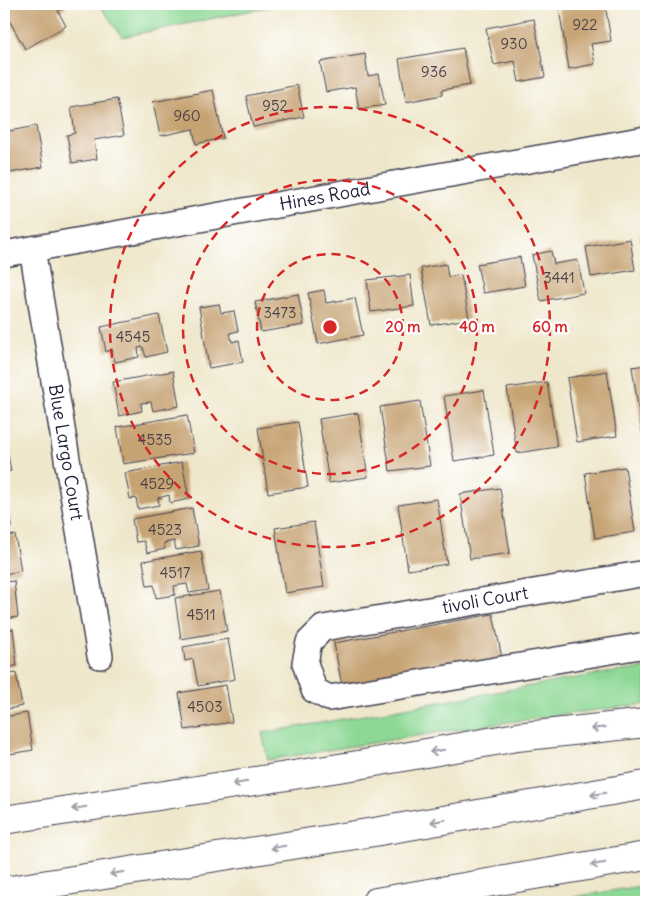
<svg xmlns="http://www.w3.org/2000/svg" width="650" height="906" font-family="Delius,sans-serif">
	<rect width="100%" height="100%" fill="#fff"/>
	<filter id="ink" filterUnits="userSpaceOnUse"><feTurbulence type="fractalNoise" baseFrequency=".02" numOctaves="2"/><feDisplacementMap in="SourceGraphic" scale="10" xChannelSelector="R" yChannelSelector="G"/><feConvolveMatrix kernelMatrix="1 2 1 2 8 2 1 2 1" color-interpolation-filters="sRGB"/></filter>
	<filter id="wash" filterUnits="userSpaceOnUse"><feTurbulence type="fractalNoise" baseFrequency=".0096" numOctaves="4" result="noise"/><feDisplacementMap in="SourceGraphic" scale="20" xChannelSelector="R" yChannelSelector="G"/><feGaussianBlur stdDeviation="1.12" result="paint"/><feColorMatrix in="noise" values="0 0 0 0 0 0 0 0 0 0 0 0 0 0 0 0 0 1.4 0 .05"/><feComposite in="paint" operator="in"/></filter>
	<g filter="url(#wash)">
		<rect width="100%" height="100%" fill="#efe7cb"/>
		<path fill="#8dd895" stroke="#587d68" d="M99,4H283L122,37Z
			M646,668V704C520,719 394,739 268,760L262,733L599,674Z
			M646,885V902H544Z"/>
		<g id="blocks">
			<path fill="#c6a373" d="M4,4H64L66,7L58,11L66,26L25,49L4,11Z
				M588,4H605L611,41L591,44L595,64L569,69L559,9Z
				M534,19L545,77L519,82L515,61L494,65L486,28Z
				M463,48L470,85L442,90V95L406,102L399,59Z
				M365,54L368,76L379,74L385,105L359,109L355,87L326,92L320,62Z
				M297,85L304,117L253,127L246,96Z
				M213,90L223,138L196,144L193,129L160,136L153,102Z
				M117,99L124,135L94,140L97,159L72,163L67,135L75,133L71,107Z
				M36,126L43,167L4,174V132Z
				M646,234V262H645L640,235Z
				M630,239L635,270L591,277L586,247Z
				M551,251L554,264L578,260L584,293L541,301L532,255Z
				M520,257L525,286L483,293L477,264Z
				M446,264L448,277L461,275L469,319L431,325L421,268Z
				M410,275L414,306L371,312L367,280Z
				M324,290L326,303L355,298L363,335L318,344L308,293Z
				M298,294L304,325L261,332L255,302Z
				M219,304L221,313L234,311L238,331L230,333L232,342L239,340L243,362L209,368L199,307Z
				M159,315L167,352L146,357L143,347L138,348L139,357L115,362L112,349L106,352L101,327Z
				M646,365V431L642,432L632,367Z
				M173,371L179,406L153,411L151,402L141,403L142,411L119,416L113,382Z
				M607,371L617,436L577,442L567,378Z
				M547,382L557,447L517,453L507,388Z
				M484,390L494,455L454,461L444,396Z
				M420,401L430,466L390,471L380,407Z
				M358,413L368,477L329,483L319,419Z
				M187,415L194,453L123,464L117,427Z
				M298,422L308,487L268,493L258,428Z
				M6,445L11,471L4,472V446Z
				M182,462L189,499L170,503L169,495L158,498L159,505L138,509L136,498L130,499L125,473Z
				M625,467L635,532L595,538L585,473Z
				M500,488L510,553L470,559L460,494Z
				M6,491L11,527L4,529V492Z
				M437,499L447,564L408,570L398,505Z
				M192,508L199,546L176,550L174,541L164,543L165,549L147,553L144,541L136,542L132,519Z
				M314,522L324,587L285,593L275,528Z
				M15,535L21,571L4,574V536Z
				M201,551L208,590L189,593L187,584L174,586L175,595L156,598L154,585L147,586L143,561Z
				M14,581L18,617L4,619V582Z
				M643,588H646V604H645Z
				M220,591L227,631L181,639L175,598Z
				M493,614L503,663L343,692L334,643Z
				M13,629L17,666L4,667V630Z
				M228,639L235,679L198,686L193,659L185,661L183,647Z
				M16,673L22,706L4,710V675Z
				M226,685L232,722L185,730L179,693Z
				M27,713L33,750L4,755V717Z"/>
		</g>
	</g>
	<g filter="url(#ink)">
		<use href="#blocks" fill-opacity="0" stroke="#414051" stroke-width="1"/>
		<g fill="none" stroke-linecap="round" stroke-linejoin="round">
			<g stroke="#414051" stroke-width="28">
				<g id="minor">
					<path id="s1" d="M32,249L100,656"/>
					<path id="s2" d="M4,254L646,139"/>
					<path d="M646,573L323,628L309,642L305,663L314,690L329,698L646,645"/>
				</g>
			</g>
			<g stroke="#414051" stroke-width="30">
				<path id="highway" d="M4,820L358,765L517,737L646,723
					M4,891L374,832L646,785
					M376,902L646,856"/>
			</g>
			<use href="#minor" stroke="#fff" stroke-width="25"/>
			<use href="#highway" stroke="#fff" stroke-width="28"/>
		</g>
		<defs><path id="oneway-shaft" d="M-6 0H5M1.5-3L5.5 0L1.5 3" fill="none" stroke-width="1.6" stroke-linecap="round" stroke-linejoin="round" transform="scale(1.25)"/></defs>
		<g stroke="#9c9ca7">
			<use href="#oneway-shaft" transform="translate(598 728) rotate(174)"/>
			<use href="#oneway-shaft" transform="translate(437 751) rotate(170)"/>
			<use href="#oneway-shaft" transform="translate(240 783) rotate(171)"/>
			<use href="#oneway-shaft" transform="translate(598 794) rotate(170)"/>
			<use href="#oneway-shaft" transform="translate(79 808) rotate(171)"/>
			<use href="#oneway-shaft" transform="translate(438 821) rotate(170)"/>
			<use href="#oneway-shaft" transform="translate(278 847) rotate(171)"/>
			<use href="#oneway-shaft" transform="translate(598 864) rotate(170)"/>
			<use href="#oneway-shaft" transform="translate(117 873) rotate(171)"/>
		</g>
	</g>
	<g fill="none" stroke="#d62828" stroke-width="2.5" stroke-dasharray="9 6">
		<circle cx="330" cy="327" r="73"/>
		<circle cx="330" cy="327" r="147"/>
		<circle cx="330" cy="327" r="220"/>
	</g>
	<g text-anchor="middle" stroke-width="4.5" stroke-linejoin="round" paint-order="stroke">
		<g font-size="15" fill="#4b4249">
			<text x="585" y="30">922</text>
			<text x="514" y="49">930</text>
			<text x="434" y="77">936</text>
			<text x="275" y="111">952</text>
			<text x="187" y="121">960</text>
			<text x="559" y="283">3441</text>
			<text x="280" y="318">3473</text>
			<text x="133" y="342">4545</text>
			<text x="155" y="445">4535</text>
			<text x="157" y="489">4529</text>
			<text x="165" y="535">4523</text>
			<text x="175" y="578">4517</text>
			<text x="201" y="620">4511</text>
			<text x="205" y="712">4503</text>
		</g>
		<g font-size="18" fill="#22223b" stroke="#fff">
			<text dy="6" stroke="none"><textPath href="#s2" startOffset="326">Hines Road</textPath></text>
			<text dy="6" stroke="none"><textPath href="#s1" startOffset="206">Blue Largo Court</textPath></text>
			<text transform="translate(485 600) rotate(-10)" y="6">tivoli Court</text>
		</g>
	</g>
	<circle cx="330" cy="327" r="8" fill="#d62828" stroke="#fff" stroke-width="2.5"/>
	<g font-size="15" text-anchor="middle" font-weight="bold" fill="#d62828" stroke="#fff" stroke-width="4.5" stroke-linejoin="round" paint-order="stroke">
		<text x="403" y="332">20 m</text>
		<text x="477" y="332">40 m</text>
		<text x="550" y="332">60 m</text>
	</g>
	<rect width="650" height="906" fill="none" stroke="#fff" stroke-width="20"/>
</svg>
